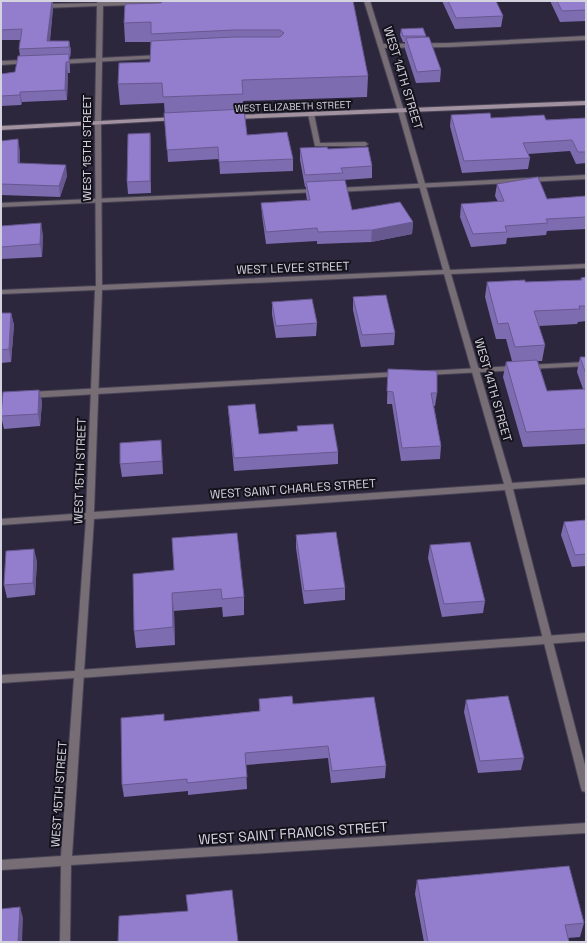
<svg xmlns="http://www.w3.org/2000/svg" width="587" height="943" font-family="'Space Grotesk',sans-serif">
	<rect width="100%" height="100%" fill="#2c273c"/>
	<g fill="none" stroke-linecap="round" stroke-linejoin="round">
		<g stroke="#474256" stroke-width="2">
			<path id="lane" d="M586,36V40L449,47L381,48L378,46L381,44L449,43Z
				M160,55L163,57L162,58L60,64L57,62L60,60Z
				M26,60L29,62L28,63L1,65V61Z
				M311,112L314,114L320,143L365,142L368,144L365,146H315L308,114Z
				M586,175V179L337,192L334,190L337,188Z
				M316,189L319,191L318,192L1,207V203Z
				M586,362V366L529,369L525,367L529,365Z
				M515,366L519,368L518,370L427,375L423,373L427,371Z
				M397,372L401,374L400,376L30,398L26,395L30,392Z
				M586,633V641L79,678L76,677L74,674L76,671L79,670Z"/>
		</g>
		<g stroke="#474256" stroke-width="2">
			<path id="street" d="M97,1H103V2L192,1L189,3L103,6L101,122L102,285L443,270L398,111L364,1H370L404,111L450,270L586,264V268L451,274L512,483L586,478V484L513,489L586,769V792L582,791L581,788L505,490L94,519L72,856L586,823V833L71,865L70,942H60L61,866L1,870V860L61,856L74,678L1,683V675L75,671L86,519L1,525V519L86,513L95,290L1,294V290L96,286L95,122L97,6L44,8L41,6L44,4L97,3ZM444,274L504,484L94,512L102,290Z"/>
		</g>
		<g stroke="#474256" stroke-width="2">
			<path id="secondary" d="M586,101V105L235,119L232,117L235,115Z
				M176,117L178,118V120L1,130V126Z"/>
		</g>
		<use href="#lane" fill="#776d74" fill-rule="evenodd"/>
		<use href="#street" fill="#776d74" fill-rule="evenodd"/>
		<use href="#secondary" fill="#a2919e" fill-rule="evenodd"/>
	</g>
	<path fill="#7e6cb0" d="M1,1H54V2H53V8L50,41H69L71,51L70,57H69L70,64V73H68L67,100L22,102L21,105L1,106V74L15,72L20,56L19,49L20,40H1Z
		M353,1L368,76L367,97L243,101L244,109L247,135L293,159V171L220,174L219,159L168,162L164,103L120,105L118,84L150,62L151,42H125L124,23L161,3Z
		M442,1H496L503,16L501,27L455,29Z
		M551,1H586V21L560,22L551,3Z
		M401,29L426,36V37L441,70L440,82L416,83L405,49V42H403L400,35Z
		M451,115L491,118L546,120L586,118V163L576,164L570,151L528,154L530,158L528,169L462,173L450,126Z
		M150,133L151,145V193L128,194L127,182Z
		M1,141L20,151V163L67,176L60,197L1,195Z
		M300,148L328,149L372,166V178L343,180L352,210L413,222L412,234L371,242L317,244V241L266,244L262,215L261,203L307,200L306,194V187H305L300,160Z
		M497,184L547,199L586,196V229L547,231L546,235L507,238L506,244L471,247L460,217L461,204L498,202L495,196Z
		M1,226L43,235L42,257L1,259Z
		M586,277V321L578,322L577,324L539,326L545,345L542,361H538L547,391L583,389L577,372L580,357H586V444L523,447L503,377L506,362L512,361L506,339H496L485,297L487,282H525L580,280L581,278Z
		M353,297L395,333L394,345L361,347L353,310Z
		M272,302L317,323L316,336L276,338L272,314Z
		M1,313H11L14,325L11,362L1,363Z
		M388,369L437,393L435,406H434L441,446L440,459L401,461L392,404H387Z
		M39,390L42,402L40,426L4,429L1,416Z
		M228,406L259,434L297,431V426L338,452V464L234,471L229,418Z
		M162,452L163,474L122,477L120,464Z
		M586,520V566L572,567L561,535L564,522Z
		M296,535L345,588V600L304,604L296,548Z
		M430,545L485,601L483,613L442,617L428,558Z
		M37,561L35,595L7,598L4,585Z
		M174,570L244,597V615L223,617L222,607L174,611L175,645L136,648L134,631Z
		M259,699L293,704L386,766L385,778L331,783L328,758L246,765L247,789L188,795V791L124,797L122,785L164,714V721L259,711Z
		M466,700L524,758L521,770L478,773L464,712Z
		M417,880L584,923L580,937L568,938L569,942H424L415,894Z"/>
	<path fill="#675890" d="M52,1L53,8L49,48L47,41Z
		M69,41L71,51L70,57L69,47Z
		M69,54L70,64V73L69,62Z
		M66,62L68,73L67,100L65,90Z
		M20,92L22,102L21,105L20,95Z
		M150,133L151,145V193L150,181Z
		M18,139L20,151V175L18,163Z
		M66,165L67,176L60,197L59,186Z
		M413,222L412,234L371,242L372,230Z
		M41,223L43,235L42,257L40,244Z
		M11,313L14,325L11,362L9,349Z
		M39,390L42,402L40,426L38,414Z
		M34,549L37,561L35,595L33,583Z
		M172,593L174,611L175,645L173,627Z
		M20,907L23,918L22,942H18Z"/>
	<path fill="#937dcd" stroke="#675890" d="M1,1H52L47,41H69V47L19,49L22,29L1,30Z
		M163,1H353L368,76L242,80L243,94L163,97L162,83L118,84L119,63L150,62L151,41L234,37H280L284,33L280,30H234L151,34V22L124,23L125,4L161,3Z
		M448,1H496L503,16L456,18Z
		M557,1H586V10L562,11Z
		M423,28L426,36H403L401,29Z
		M429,37L441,70L417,72L406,38Z
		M69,54V62H66L65,90L20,92V95L1,96V74L15,72L18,56Z
		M244,109L247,135L287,132L293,159L219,162L218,147L167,150L164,113Z
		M490,113L491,118L544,115L546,120L586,118V152H578L572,140L523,143L530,158L464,161L451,115Z
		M150,133V181L127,182L128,134Z
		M18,139V163L66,165L59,186L1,184V141Z
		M327,147L328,149L368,147L372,166L341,168L343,173L305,175L300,148Z
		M538,177L547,199L586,196V217L546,219L548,223L505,226L507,232L473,234L461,204L504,201L497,184Z
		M345,180L352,210L400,202L413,222L372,230L318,232L317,228L266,232L261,203L310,200L306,182Z
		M41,223L40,244L1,247V226Z
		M586,277V306H579L580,309L534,311L545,345L515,347L508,323L498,324L487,282L525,280V282L582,280L581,278Z
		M386,295L395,333L362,335L353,297Z
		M312,299L317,323L276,326L272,302Z
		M1,313H11L9,349L1,350Z
		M580,357H586V374Z
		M537,360L547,391L586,389V429L526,432L506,362Z
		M388,369L437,371V393H431L441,446L402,448L393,392L387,391Z
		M39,390L38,414L1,416L3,392Z
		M255,404L259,434L298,431L297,426L333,424L338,452L234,458L228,406Z
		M161,440L162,461L120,464V443Z
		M586,520V554L575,555L564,522Z
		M336,532L345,588L304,591L296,535Z
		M237,533L244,597L222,599L221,589L172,593L173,627L134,631L133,574L174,570L172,538Z
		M470,542L485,601L444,604L430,545Z
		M34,549L33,583L4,585L6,551Z
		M292,696L293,704L374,697L386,766L332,771L328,746L245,753L247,777L187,783V779L122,785L121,718L164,714V721L260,711L259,699Z
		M508,696L524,758L480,761L466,700Z
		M569,866L584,923L565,925L569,942H428L417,880Z
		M232,890L238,942H118L119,916L188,911L186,895Z
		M20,907L18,942H1V909Z"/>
	<g text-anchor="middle" stroke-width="4" stroke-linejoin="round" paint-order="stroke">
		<g font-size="10" fill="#d5d2e0" stroke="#14121b">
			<text transform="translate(293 106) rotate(-2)" y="4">WEST ELIZABETH STREET</text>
		</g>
		<g font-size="12" fill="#d5d2e0" stroke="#14121b">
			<text transform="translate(403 78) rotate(73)" y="4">WEST 14TH STREET</text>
			<text transform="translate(87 148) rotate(-90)" y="4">WEST 15TH STREET</text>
			<text transform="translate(293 268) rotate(-2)" y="4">WEST LEVEE STREET</text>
			<text transform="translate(493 390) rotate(74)" y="4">WEST 14TH STREET</text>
			<text transform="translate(80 471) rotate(-88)" y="4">WEST 15TH STREET</text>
			<text transform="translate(293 489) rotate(-4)" y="4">WEST SAINT CHARLES STREET</text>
			<text transform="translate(59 794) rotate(-86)" y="4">WEST 15TH STREET</text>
		</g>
		<g font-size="14" fill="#d5d2e0" stroke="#14121b">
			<text transform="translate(293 833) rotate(-4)" y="5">WEST SAINT FRANCIS STREET</text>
		</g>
	</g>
	<rect width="587" height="943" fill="none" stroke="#d5d2e0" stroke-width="4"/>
</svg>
